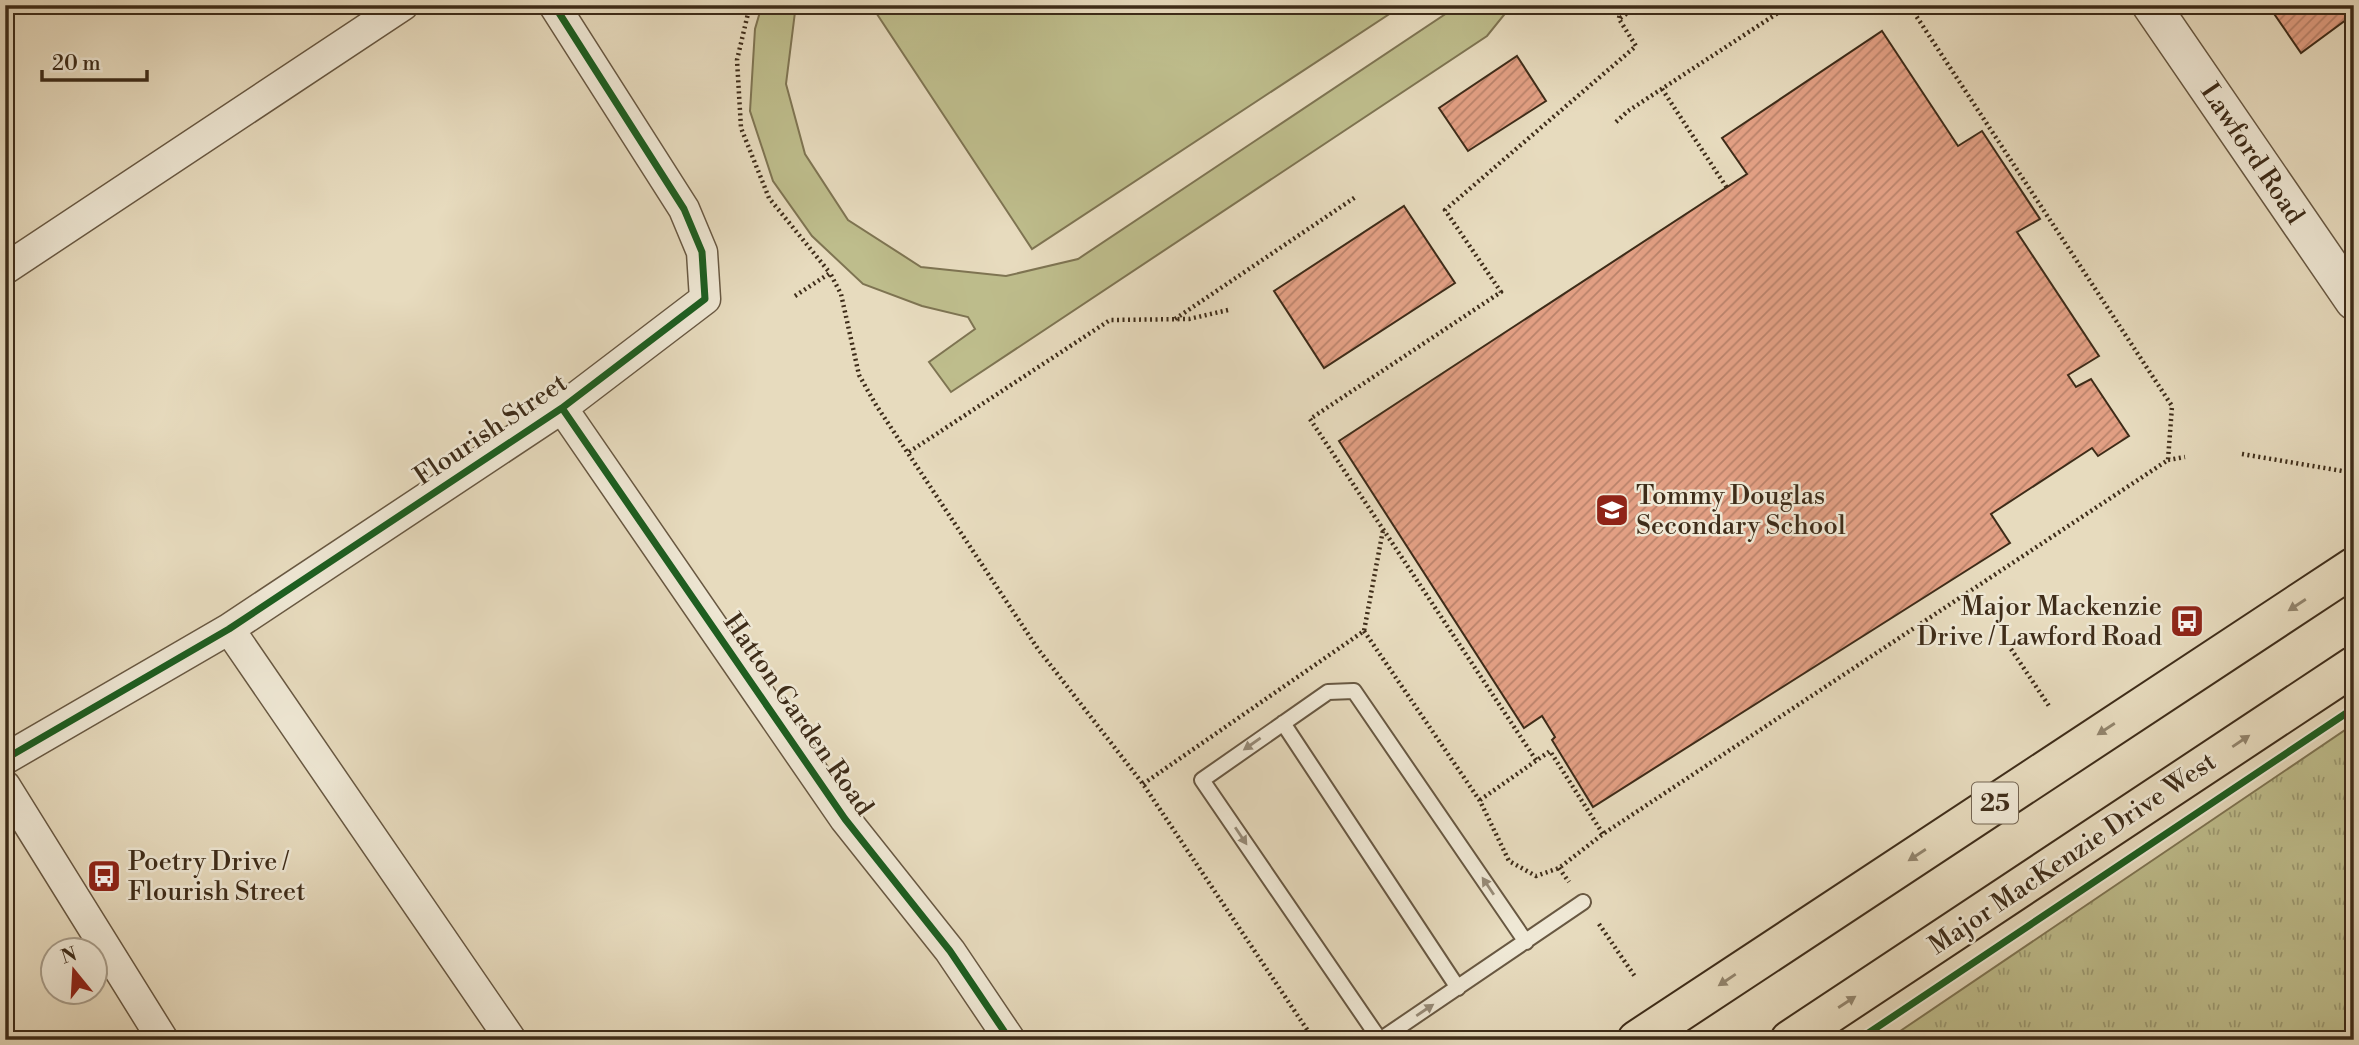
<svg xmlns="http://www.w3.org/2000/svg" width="2359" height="1045" font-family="'Libre Bodoni',serif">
	<defs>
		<pattern id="grass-tufts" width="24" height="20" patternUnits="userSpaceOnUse" patternTransform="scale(1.75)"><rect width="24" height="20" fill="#bebd8c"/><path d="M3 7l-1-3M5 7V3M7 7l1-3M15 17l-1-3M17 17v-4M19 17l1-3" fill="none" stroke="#9c9a72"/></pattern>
		<pattern id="building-hatch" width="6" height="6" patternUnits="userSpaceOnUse" patternTransform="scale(1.75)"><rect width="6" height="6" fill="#e29f83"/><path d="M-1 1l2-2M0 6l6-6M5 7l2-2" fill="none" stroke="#b9826a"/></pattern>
	</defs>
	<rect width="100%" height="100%" fill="#e7dbbe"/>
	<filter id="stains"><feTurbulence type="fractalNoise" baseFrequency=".00286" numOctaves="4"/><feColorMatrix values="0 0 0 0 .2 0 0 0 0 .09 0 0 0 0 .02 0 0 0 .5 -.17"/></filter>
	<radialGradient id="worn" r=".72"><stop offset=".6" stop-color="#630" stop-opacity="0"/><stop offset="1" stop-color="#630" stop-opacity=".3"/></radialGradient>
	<path fill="url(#grass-tufts)" stroke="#7e7452" stroke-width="2" d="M2354,724V1040H1887Z"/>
	<path fill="#bebd8c" stroke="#7e7452" stroke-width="2" d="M762,5H798L795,12L786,84L805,154L848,220L921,267L1006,276L1078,259L1459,5H1512L1487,36L951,392L929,362L975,329L968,317L922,306L863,284L812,236L773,181L750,111L755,29Z
		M871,5H1403L1032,249Z"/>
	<path fill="url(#building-hatch)" stroke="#3e2c19" stroke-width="2" d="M2268,5H2354V14L2301,53Z
		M1882,31L1958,146L1982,131L2040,219L2017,232L2099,356L2068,375L2076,387L2091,379L2129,436L2098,456L2092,448L1991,514L2010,543L1593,807L1552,740L1555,737L1542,716L1524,728L1339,441L1747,174L1722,138Z
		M1517,56L1546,101L1468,151L1439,108Z
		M1404,206L1455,283L1324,368L1274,291Z"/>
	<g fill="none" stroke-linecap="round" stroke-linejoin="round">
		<g stroke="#685842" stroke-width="18">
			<path id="service" d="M1283,723L1458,988
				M1526,942L1354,691L1328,692L1202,780L1380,1040L1583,902"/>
		</g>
		<g stroke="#685842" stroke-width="33">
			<path id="minor" d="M5,269L403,5
				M562,408L845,819L950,951L1010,1040
				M229,629L511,1040
				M5,759L229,629L562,408L705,299L702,252L684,209L554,5
				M5,786L163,1040"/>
		</g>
		<g stroke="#685842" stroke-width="40">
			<path id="tertiary" d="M2151,5L2354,301"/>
		</g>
		<g stroke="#3e2c19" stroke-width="42">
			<path id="primary" d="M1637,1040L2354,567
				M1790,1040L2354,666"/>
		</g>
		<path stroke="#3e2c19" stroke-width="4.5" stroke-dasharray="2 3.5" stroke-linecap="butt" d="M750,5L737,60L741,128L769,198L830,273
			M1619,18L1622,5
			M1662,89L1727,188
			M1616,122L1628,111L1790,5
			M795,296L830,273L841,294L859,375L876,405L1038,649L1143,784L1314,1040
			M1175,319L1357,196
			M909,452L1110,320L1189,319L1228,310
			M2242,454L2354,473
			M2168,460L2185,457
			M1364,631L1480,801L1509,861L1536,876L1559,868L1603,834L2168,460L2172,406L1909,5
			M2011,649L2049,706
			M1536,760L1310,419L1501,292L1445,210L1636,46L1619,19L1639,5
			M1143,784L1364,631L1383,530
			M1480,800L1550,751L1603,834
			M1559,868L1569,882
			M1599,924L1636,978"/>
		<use href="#service" stroke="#efe8d5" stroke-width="14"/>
		<use href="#minor" stroke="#efe8d5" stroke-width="30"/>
		<use href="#tertiary" stroke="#efe8d5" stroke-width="37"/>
		<use href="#primary" stroke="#e7dbbe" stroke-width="38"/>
		<g stroke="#efe8d5" stroke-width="11">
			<path id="cycleway" d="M562,408L845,819L950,951L1010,1040
				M5,759L229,629L562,408L705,299L702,252L684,209L554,5
				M1858,1040L2354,708"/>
		</g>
		<use href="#cycleway" stroke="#1b5e20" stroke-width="7"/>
	</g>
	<defs><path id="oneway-solid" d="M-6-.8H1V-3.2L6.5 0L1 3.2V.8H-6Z" transform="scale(1.75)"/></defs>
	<g fill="#92846c">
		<use href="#oneway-solid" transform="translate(2297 605) rotate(147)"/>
		<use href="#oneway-solid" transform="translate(2106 729) rotate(147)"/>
		<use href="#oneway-solid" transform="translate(2241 741) rotate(-34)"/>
		<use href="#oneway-solid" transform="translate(1917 855) rotate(147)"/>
		<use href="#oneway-solid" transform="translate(1727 980) rotate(146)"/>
		<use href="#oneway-solid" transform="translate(1847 1002) rotate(-33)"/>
	</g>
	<g fill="#968a77">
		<use href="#oneway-solid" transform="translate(1252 744) rotate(145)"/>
		<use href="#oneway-solid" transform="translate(1241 836) rotate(56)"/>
		<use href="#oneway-solid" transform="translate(1488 886) rotate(-124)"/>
		<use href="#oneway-solid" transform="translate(1425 1010) rotate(-34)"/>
	</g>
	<defs>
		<g id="school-square" transform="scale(1.75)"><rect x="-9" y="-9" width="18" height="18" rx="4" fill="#8f2418" stroke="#efe8d5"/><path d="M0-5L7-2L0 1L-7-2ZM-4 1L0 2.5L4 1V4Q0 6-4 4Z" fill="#fff"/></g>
		<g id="bus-square" transform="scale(1.75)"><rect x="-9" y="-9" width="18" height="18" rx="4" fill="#8f2418" stroke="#efe8d5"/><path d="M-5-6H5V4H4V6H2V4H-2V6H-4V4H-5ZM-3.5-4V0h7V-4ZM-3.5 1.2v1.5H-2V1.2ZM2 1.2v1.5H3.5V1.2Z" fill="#fff"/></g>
	</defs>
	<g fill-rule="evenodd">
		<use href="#school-square" x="1612" y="510"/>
		<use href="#bus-square" x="2187" y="621"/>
		<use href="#bus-square" x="104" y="876"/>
	</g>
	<g text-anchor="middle" stroke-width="5" stroke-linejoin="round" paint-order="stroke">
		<rect fill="#efe8d5" stroke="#736451" stroke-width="2" x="1972" y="782.5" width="46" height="41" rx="5"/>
		<g font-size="24" font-weight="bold" fill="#3e2c19">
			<text x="1995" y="811">25</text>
		</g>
		<g font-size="26" fill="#3e2c19" stroke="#efe8d5">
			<text transform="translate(2253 153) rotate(56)" y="9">Lawford Road</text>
			<text transform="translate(490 429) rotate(-34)" y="9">Flourish Street</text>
			<text transform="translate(799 714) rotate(55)" y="9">Hatton Garden Road</text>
			<text transform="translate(2072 853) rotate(-34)" y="9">Major MacKenzie Drive West</text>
		</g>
		<g font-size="26" fill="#3e2c19" stroke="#efe8d5" text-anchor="start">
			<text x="1636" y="504">Tommy Douglas<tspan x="1636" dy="30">Secondary School</tspan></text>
			<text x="2162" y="615" text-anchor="end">Major Mackenzie<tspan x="2162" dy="30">Drive / Lawford Road</tspan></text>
			<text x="128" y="870">Poetry Drive /<tspan x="128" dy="30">Flourish Street</tspan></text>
		</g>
	</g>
	<rect width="2359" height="1045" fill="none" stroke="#e7dbbe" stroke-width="28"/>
	<rect x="7" y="7" width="2345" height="1031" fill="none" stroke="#3e2c19" stroke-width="3.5"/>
	<rect x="14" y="14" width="2331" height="1017" fill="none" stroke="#3e2c19" stroke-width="2"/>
	<g transform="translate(74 971) rotate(342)"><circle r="33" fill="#efe8d5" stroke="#a89d8a" stroke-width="2"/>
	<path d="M0-5L12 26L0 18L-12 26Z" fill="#8f2418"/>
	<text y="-10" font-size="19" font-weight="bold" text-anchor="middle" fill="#3e2c19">N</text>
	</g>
	<path d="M42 70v10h105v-10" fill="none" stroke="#3e2c19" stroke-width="3.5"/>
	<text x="52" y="70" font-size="21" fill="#3e2c19" stroke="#efe8d5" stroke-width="5" paint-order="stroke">20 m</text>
	<rect width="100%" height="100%" filter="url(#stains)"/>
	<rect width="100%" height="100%" fill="url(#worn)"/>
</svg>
